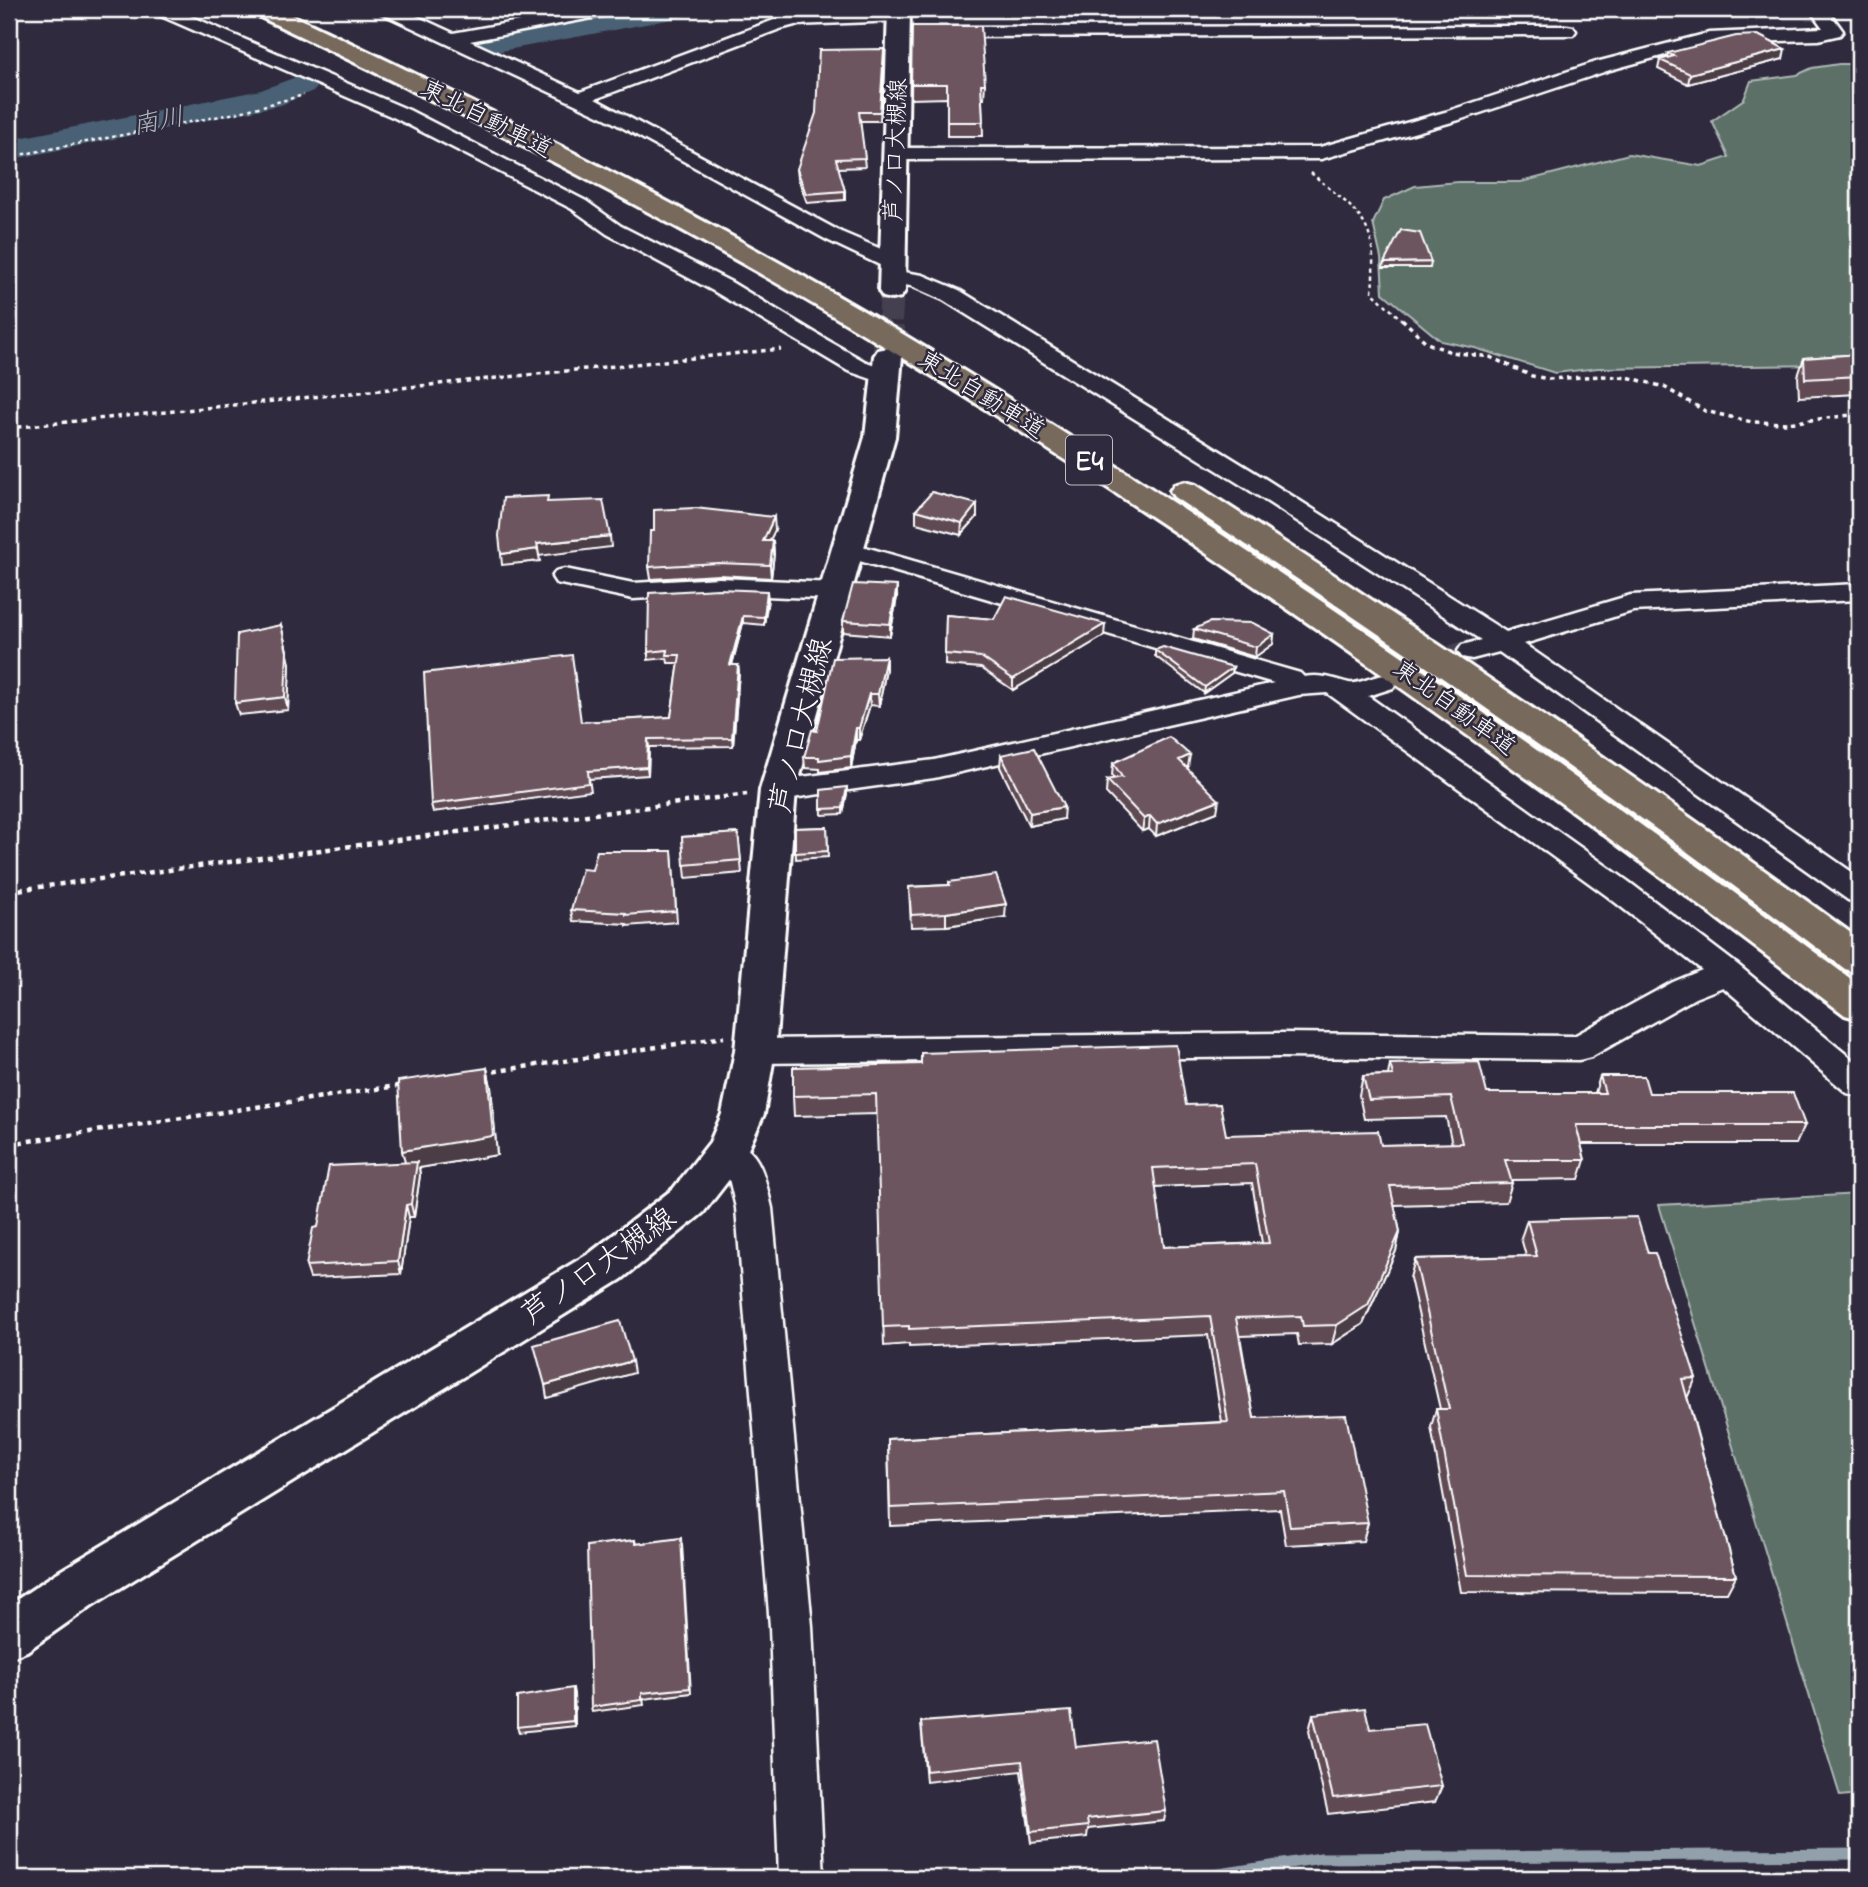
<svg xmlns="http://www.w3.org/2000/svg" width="1868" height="1887" font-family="'Indie Flower','Klee One',sans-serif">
	<rect width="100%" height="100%" fill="#2f2a3d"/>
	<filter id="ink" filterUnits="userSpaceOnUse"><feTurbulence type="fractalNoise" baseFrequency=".0143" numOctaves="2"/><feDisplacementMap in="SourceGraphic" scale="14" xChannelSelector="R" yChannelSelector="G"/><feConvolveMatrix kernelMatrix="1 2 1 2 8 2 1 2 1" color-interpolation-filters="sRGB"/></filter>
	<g filter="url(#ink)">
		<path fill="#5b6f68" stroke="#adb7b4" stroke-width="2" d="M1839,64H1859V361L1827,365L1598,368L1555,373L1475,348L1441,341L1383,293L1381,258L1373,223L1384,200L1415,186L1458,182H1521L1629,154L1701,166L1729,157L1712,121L1744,99L1751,81L1797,75L1812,68Z
			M1859,1194V1794L1840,1796L1659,1205Z"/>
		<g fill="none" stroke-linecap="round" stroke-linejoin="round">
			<path stroke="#92a0ac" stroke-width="11" d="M1160,1878L1213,1875L1321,1858L1859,1854"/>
			<path fill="#4a6174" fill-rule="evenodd" d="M631,9H693L688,15L678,18L491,53L480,50L476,44L480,38L491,35Z
				M304,74L315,76L320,83L315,90L281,105L9,160V140L261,90Z"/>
			<path stroke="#443f50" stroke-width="25" stroke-dasharray="25 12" stroke-linecap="butt" d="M1383,682L1472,651"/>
			<path stroke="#443f50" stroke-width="24" stroke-dasharray="24 12" stroke-linecap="butt" d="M890,321L892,291"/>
			<path stroke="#443f50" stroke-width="31" stroke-dasharray="31 16" stroke-linecap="butt" d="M888,356L890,319"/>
			<g stroke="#fff" stroke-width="5">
				<path id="street" d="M151,9H174L409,110L586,201L621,226L731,282L827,340L864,361L894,372L898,377L894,382L886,384L848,371L715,292L607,234L572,209L395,118L154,13Z
					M378,9H401L453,33L585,9H622L613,14L470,41L580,92L774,20L795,15L905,12L908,16L905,20L899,21L795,25L780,29L595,99L841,232L900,257L903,262L900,267H884L827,240L607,119L381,13Z
					M1809,9H1827L1843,31L1840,35L1818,40L1709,43L1610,70L1459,120L1321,159L895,160L888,158L885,154L888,150L895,148L1320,147L1445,112L1596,62L1709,33L1823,28Z
					M1567,26L1573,27L1576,31L1573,35L939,37L930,32L939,27Z
					M891,270L923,275L959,290L1264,478L1506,632L1631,595L1859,584V600L1633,611L1524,644L1859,877V903L1848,900L1499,652L1472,659L1462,657L1458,651L1462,645L1481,640L1246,488L943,300L911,286L883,282L880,277L883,272Z
					M848,542L1300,673L1304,677C1322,674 1333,679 1349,683C1361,685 1376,672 1393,676L1397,682L1393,688L1368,696L1629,882L1738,965L1859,1065V1097L1847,1093L1723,987L1695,998L1591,1057L1579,1060L1280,1057L755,1063L743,1060L738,1051L743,1042L755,1039L1280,1033L1574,1036L1673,982L1702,970L1607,896L1327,693L1299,695L934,778L778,800L768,797L763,790L768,783L778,780L934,760L1274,683L839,555L835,550L839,545Z
					M565,569L633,583L719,578L835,583L844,585L848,591L844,597L835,599L719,594L633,599L556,583L552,577L556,571Z
					M727,1138C762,1149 764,1176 772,1208L812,1626L824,1878H779L770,1626L736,1208L727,1170L715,1160L710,1151L715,1142Z"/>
			</g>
			<g stroke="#fff" stroke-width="6">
				<path id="secondary" d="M888,9H910L905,291L901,297L892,299L883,297L879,291Z
					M888,348L898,350L902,356L895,437L796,790L775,1051L764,1114L742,1163L703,1213L622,1279L91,1606L27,1651L9,1658V1605L55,1574L590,1253L673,1189L710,1142L722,1114L735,1051L760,790L865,437L874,356L878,350Z"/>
			</g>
			<g stroke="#fff" stroke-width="6">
				<path id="highway" d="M251,9H279C491,109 700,213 901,333C1233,531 1549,754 1859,985V1019L1845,1015C1533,778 1217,549 882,345C679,222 468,116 254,14Z
					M1185,482L1196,485C1421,630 1643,781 1859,939V973L1845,969C1627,804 1403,647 1174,497L1170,491L1174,485Z"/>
			</g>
			<path stroke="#fff" stroke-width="2.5" stroke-dasharray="3.5 3.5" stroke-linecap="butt" d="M9,157L236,113L304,95
				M1311,173C1362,216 1378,220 1372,292L1403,321"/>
			<path stroke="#fff" stroke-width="3.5" stroke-dasharray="4.5 4.5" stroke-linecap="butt" d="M1402,319L1427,343L1451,352L1490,357L1532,376L1549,379L1602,376L1631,378L1664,387L1705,411L1752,422L1787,423L1859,414
				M9,428L781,349"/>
			<path stroke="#fff" stroke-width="4.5" stroke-dasharray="5 5" stroke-linecap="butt" d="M9,891L747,794
				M484,1073L724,1037
				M9,1144L403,1085"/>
			<use href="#street" fill="#2f2a3d" fill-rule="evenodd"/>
			<use href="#secondary" fill="#2f2a3d" fill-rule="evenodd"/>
			<use href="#highway" fill="#77695c" fill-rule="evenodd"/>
		</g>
		<path fill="#5e4953" stroke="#fff" stroke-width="2" fill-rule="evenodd" d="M912,26L985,84L984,98H982L983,136H947V98L911,99Z
			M1668,53L1783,59L1688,84L1658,69L1660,60L1667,58Z
			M884,57L880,121H860L865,167L838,168L845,191V200L807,203L798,178L797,169Z
			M1431,262L1430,268H1383L1384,263Z
			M1859,354V394L1799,397L1798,376L1804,358Z
			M977,504V517L961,535L916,523V510Z
			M775,530L769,541H773L774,554L771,578L719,575L651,579L649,567Z
			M897,597L890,636L843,632V621Z
			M768,599L764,625L743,623L732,665H738L739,672L733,746L649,747L648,775L589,779L591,791L433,812L431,804L581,722L671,717L679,663H668L667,658L648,660V652Z
			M946,615L994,619L1104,636L1013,690L981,668L945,665Z
			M281,625L290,664L288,710L239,715L235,703Z
			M1194,629L1274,634L1273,644L1255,657L1193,639Z
			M1155,650L1233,667L1232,673L1204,693L1155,656Z
			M886,657V669L879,706L870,705L859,740H856L851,768L820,772V769L805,768L804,757L817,731Z
			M1001,755L1063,819L1029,826L1000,767Z
			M1113,763L1188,767L1187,768L1217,812L1156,836L1149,829L1142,831L1106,793L1107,780L1114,779L1112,776Z
			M821,790L847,793L843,814L822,815Z
			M827,827L828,857L796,859L795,828Z
			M738,833L742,873L686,878L682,837Z
			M672,851L677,922L627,926V924L573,921L571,910L592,870Z
			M949,882L1005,917L946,926L911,927L909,887L949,885Z
			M1390,1064L1487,1093H1595L1600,1076L1649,1093L1805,1125L1796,1144H1581L1585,1160L1579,1179L1511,1180L1512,1183L1506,1202L1394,1205L1400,1232L1396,1251L1363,1324L1332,1344L1299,1345L1297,1334L1240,1336L1254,1418L1368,1523L1363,1541L1286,1545L1280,1509L890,1526L888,1439L1222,1422L1208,1335L909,1347V1344L884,1346L877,1114L794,1116L793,1096V1067L1186,1105L1226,1135L1381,1145L1452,1144L1446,1117L1364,1119L1359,1095L1363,1076L1388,1075ZM1252,1183L1262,1243L1164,1247L1155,1187Z
			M487,1068L491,1087L497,1155L419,1168L420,1175L414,1217H409L401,1274L310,1278L306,1266L318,1227L405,1162Z
			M1527,1220L1648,1253L1696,1378L1688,1396H1687L1736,1576L1727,1593L1461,1592L1431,1427L1436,1409H1440L1410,1278L1415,1259L1526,1256L1521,1238Z
			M635,1540L636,1544H682L691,1693L643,1699L644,1705L592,1712L591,1707Z
			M574,1694L575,1726L519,1732L517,1727Z
			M1313,1714L1370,1729L1442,1786L1435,1802L1328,1814L1309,1731Z
			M921,1722L1076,1747L1166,1811L1164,1821L1088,1829L1087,1837L1031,1843L1021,1771L926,1782Z"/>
		<path fill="#4c3c44" stroke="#fff" stroke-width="2" d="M1785,49L1783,59L1688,84L1690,74Z
			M977,504V517L961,535L962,523Z
			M774,517L775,530L764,553L763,541Z
			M610,536L611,547L539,556L537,544Z
			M773,541L774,554L771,578L770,565Z
			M538,549L540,561L502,565L501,554Z
			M897,586V597L890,636V624Z
			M767,591L768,599L764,625V617Z
			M743,616V623L730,672V665Z
			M1105,624L1104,636L1013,690V679Z
			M281,625L290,664L288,710L285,697Z
			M1274,634L1273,644L1255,657L1256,647Z
			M886,657V669L879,706L878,694Z
			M738,665L739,672L733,746L732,738Z
			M1233,667L1232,673L1204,693L1205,687Z
			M869,694L870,705L859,740V728Z
			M856,728V740L851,768V756Z
			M648,739L649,747L648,775L647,767Z
			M1190,755L1188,767L1177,772L1179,760Z
			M847,787V793L843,814V808Z
			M1219,800L1217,812L1156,836L1157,824Z
			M1064,807L1063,819L1029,826L1030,813Z
			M1150,816L1149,829L1142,831L1144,819Z
			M1006,904L1005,917L946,926V913Z
			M487,1068L491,1087L497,1155L419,1168L420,1175L414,1217L411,1204L407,1170L402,1151Z
			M406,1205L409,1217L401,1274L398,1261Z
			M1400,1232L1396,1251L1363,1324L1332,1344L1337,1325Z
			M632,1361L634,1373L547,1398L545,1385Z
			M573,1688L574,1694L575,1726L573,1721Z"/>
		<path fill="#6d5561" stroke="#fff" stroke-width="2" fill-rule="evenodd" d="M912,26H981L985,84H981L983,122H947V84H911Z
			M1758,35L1785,49L1690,74L1660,60L1674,56L1668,53L1736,36Z
			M884,49L880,112H859L865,158L836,159L845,191L806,194L797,169L816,113L819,50Z
			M1401,230L1420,233L1431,262L1384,263Z
			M1859,354V376L1805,379L1804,358Z
			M932,492L977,504L962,523L916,510Z
			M548,496L547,502L603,500L610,536L537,544L538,549L501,554L499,536L503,498Z
			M695,508L774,517L763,541H773L770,565L718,563L649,567L650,531H654V510Z
			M853,584L897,586L890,624L843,621Z
			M718,589L767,591L764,617L743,616L730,665H738L732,738L648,739L647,767L588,771L589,783L431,804L424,673L572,655L581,722L671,717L680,655H667L668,650L648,652L649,593Z
			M1006,596L1105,624L1013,679L981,657L945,654L946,615L994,619Z
			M1210,622L1253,623L1274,634L1256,647L1194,629Z
			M281,625L287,652L285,697L235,703L237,634Z
			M1163,647L1233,667L1205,687L1155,650Z
			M886,657L878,694H869L859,728H856L851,756L819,760V757H804L812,730L817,731L833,658Z
			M1169,737L1190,755L1179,760L1219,800L1157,824L1150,816L1144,819L1107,780L1122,777L1113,763Z
			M1034,748L1064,807L1030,813L1001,755Z
			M847,787L843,808L821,809V790Z
			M827,827L828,851L795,853V828Z
			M738,833L741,860L684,865L682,837Z
			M597,851H672L676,911L626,915V913L571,910L582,869L592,870Z
			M996,875L1006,904L946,913L911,915L909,887L950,885L949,882Z
			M1176,1045L1186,1105L1220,1104L1226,1135L1378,1131L1381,1145L1462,1143L1451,1097L1369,1100L1363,1076L1393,1075L1390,1064L1479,1062L1487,1093H1605L1600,1076H1644L1649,1093H1793L1805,1125H1576L1585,1160H1505L1512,1183L1390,1186L1400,1232L1368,1305L1337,1325L1303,1326L1301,1316L1236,1318L1254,1418L1346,1415L1368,1523L1290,1527L1284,1491L890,1508L888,1439L1228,1422L1210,1316L909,1329V1326L883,1327L876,1094L793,1096V1067L921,1064V1053ZM1255,1164L1269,1243L1164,1247L1153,1168Z
			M487,1068L493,1136L402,1151L398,1081Z
			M417,1162L411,1204L406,1205L398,1261L306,1266L313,1228L318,1227L329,1166Z
			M1637,1217L1648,1253H1655L1696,1378L1682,1379L1736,1576L1467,1575L1436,1409H1449L1415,1259L1537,1256L1527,1220Z
			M620,1321L632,1361L545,1385L534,1345Z
			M681,1538L690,1688L642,1693V1700L591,1707L587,1546L635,1540V1544Z
			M573,1688V1721L517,1727V1697Z
			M1365,1708L1370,1729L1425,1724L1442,1786L1333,1798L1313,1714Z
			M1071,1711L1076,1747L1154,1739L1166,1811L1087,1819L1088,1826L1031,1832L1022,1761L926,1771L921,1722Z"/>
	</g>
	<g text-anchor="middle" stroke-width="5" stroke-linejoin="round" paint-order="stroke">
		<g font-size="24" fill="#fff" stroke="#2f2a3d">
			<text transform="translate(487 118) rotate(27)" y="8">東北自動車道</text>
			<text transform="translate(895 150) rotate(-88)" y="8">芦ノ口大槻線</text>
			<text transform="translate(982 394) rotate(32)" y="8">東北自動車道</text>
			<text transform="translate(1455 707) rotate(36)" y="8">東北自動車道</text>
		</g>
		<g font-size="26" font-style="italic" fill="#aeb8c0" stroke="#2f2a3d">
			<text transform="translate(158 120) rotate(-11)" y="9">南川</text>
		</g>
		<rect fill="#2f2a3d" stroke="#c1bfc5" stroke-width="2" x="1066" y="435.5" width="46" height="49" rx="5"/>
		<g font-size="28" font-weight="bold" fill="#fff">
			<text x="1089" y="470">E4</text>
		</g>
		<g font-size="30" fill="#fff" stroke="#2f2a3d">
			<text transform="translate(800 725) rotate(-76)" y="10">芦ノ口大槻線</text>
			<text transform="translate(598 1265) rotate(-35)" y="10">芦ノ口大槻線</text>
		</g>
	</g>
	<rect width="1868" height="1887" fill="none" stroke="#2f2a3d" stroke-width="35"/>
	<rect x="18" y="18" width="1833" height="1852" fill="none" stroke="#fff" stroke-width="2.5" filter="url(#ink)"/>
</svg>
